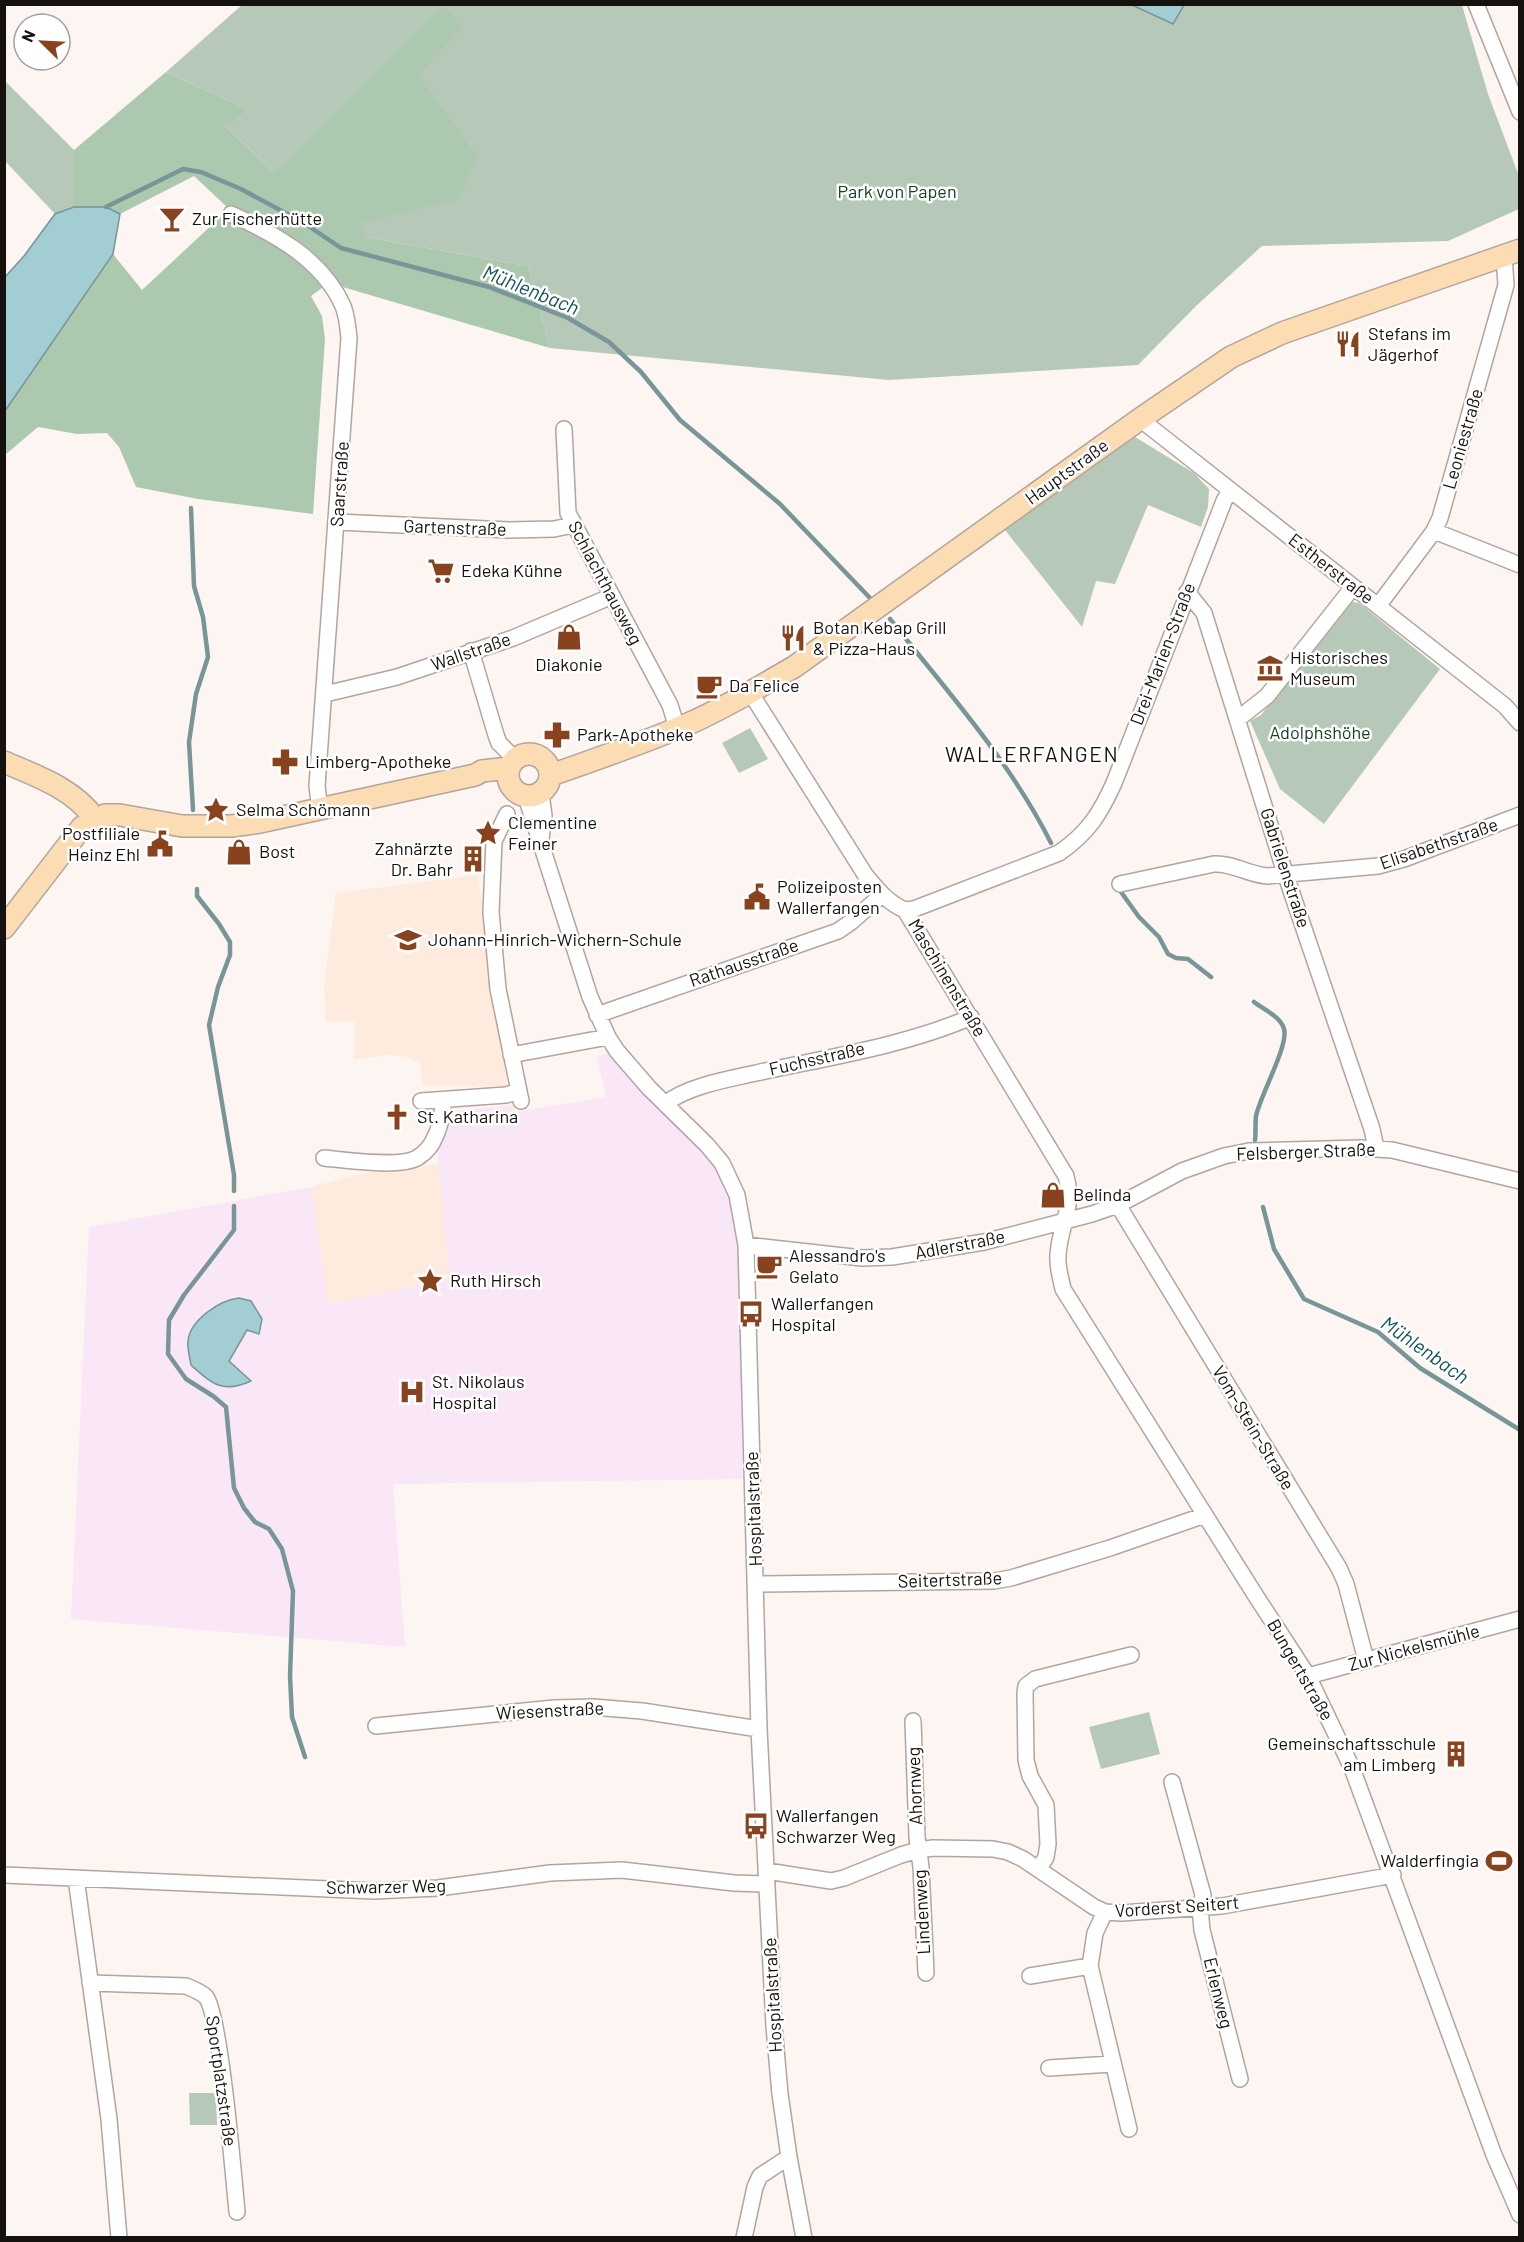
<svg xmlns="http://www.w3.org/2000/svg" width="1524" height="2242" font-family="Barlow,sans-serif">
	<rect width="100%" height="100%" fill="#fdf5f1"/>
	<path fill="#ffeade" d="M478,875L507,1086H423L420,1064L408,1057L388,1055L354,1059L355,1021L326,1022L324,987L336,893Z
		M439,1164L450,1279L328,1305L311,1187L363,1173Z"/>
	<path fill="#f9e6f7" d="M608,1054L634,1085L707,1157L719,1175L736,1219L742,1246V1479L393,1484L405,1647L71,1619L89,1227L311,1187L328,1305L450,1279L437,1150L448,1116L453,1111L513,1105L515,1112L606,1097L597,1056Z"/>
	<path fill="#b6c9b8" d="M242,5H1462L1488,94L1519,176V209L1448,241L1262,246L1196,306L1138,365L889,380L550,348L528,266L366,237L275,173L224,125L249,110L166,72Z
		M4,80L74,150V207L55,214L5,161Z
		M1135,437L1194,473L1209,489L1208,507L1201,527L1148,505L1115,584L1096,581L1082,627L1005,530Z
		M1352,602L1359,603L1440,669L1324,824L1280,789L1250,721L1261,715L1345,606Z
		M750,728L768,759L739,773L722,743Z
		M1149,1712L1160,1754L1101,1769L1089,1727Z
		M189,2093H216L217,2125H190Z"/>
	<path fill="#acc9b0" d="M443,5L463,28L418,75L478,157L458,200L361,223L366,237L528,266L550,348L329,283L311,296L322,316L325,339L313,514L198,499L136,487L119,447L107,433L77,434L38,427L5,455L4,411L113,254L142,290L229,209L194,176L120,214L106,207H74V150L166,72L249,110L225,126L275,173Z"/>
	<path fill="#a2ced3" stroke="#789598" stroke-width="1.5" d="M1132,5H1184L1173,24Z
		M74,207H106L120,214L113,254L5,411V277L24,256L55,214Z
		M239,1298L251,1301L262,1319L259,1334L247,1330L229,1361L251,1381C223,1394 212,1384 191,1365C190,1358 187,1348 188,1341C190,1320 220,1300 239,1298Z"/>
	<g fill="none" stroke-linecap="round" stroke-linejoin="round">
		<path stroke="#789598" stroke-width="4.5" d="M106,207L183,169L201,172L241,189L304,223L341,248L489,287L568,318L609,342L641,372L680,420L780,504L870,598
			M191,508L194,586L203,617L208,657L196,694L189,742L193,810
			M890,619C947,691 1010,761 1051,843
			M197,889V896L219,924L230,942V955L218,987L209,1025L234,1175V1191
			M1121,892L1139,917L1159,937L1168,954L1176,958L1188,959L1211,977
			M1254,1002C1263,1009 1281,1017 1284,1029C1289,1045 1260,1096 1256,1116C1255,1124 1256,1132 1255,1140
			M234,1206V1230L184,1295L169,1320L168,1354L186,1379L213,1396L226,1407L234,1488L244,1508L255,1522L269,1529L282,1549L293,1591L290,1676L292,1717L305,1757
			M1263,1207L1274,1249L1304,1299L1378,1332L1420,1368L1520,1430"/>
		<g stroke="#b2a59e" stroke-width="18">
			<path id="street" d="M1476,4L1520,112
				M231,214C275,234 322,259 343,306C347,316 348,327 349,338L317,786L320,810
				M1140,419L1505,706L1520,723
				M564,429L568,513L670,705L677,728
				M337,522L509,530L554,529L573,525
				M1434,531L1520,565
				M1187,592L1204,613L1286,876L1372,1129L1376,1148
				M1378,606L1434,531L1440,518L1506,285L1504,256
				M471,651L496,735L499,743L515,759
				M750,692L866,876C878,890 888,903 905,910L1066,1176C1075,1207 1059,1227 1058,1256C1057,1267 1061,1279 1063,1289L1254,1593L1308,1676L1352,1768L1494,2155L1520,2215
				M325,694L397,677L513,638L612,596
				M1238,719L1267,696L1353,587
				M526,797L590,997L608,1037L617,1051L649,1088L707,1145L722,1163L737,1195L746,1245L759,1729L774,2026L780,2094L789,2157L804,2238
				M507,814L494,841L491,912L498,989L521,1101
				M541,839L544,816L541,793
				M1120,884L1214,864C1233,863 1249,875 1268,876L1378,866L1404,859L1520,815
				M905,910L914,909L1059,853C1088,833 1100,814 1114,783L1224,501L1230,490
				M597,1015L838,931L851,922L882,895
				M511,1055L608,1037
				M421,1101L506,1095L519,1091
				M665,1104C687,1086 729,1079 756,1073C825,1058 908,1045 971,1017
				M324,1158C345,1160 399,1168 417,1158C425,1153 432,1145 435,1137C441,1126 442,1112 444,1101
				M1118,1205L1339,1568L1346,1584L1366,1660
				M746,1245L862,1258L892,1257L984,1242L1092,1214L1118,1205L1182,1171L1224,1156L1249,1151L1361,1148L1392,1150L1520,1181
				M757,1584L994,1581L1011,1578L1110,1548L1205,1515
				M1308,1676L1520,1619
				M913,1721L917,1837L921,1867L926,1973
				M376,1726L554,1708L593,1707L642,1711L759,1729
				M1172,1782L1203,1895L1200,1908L1202,1930L1240,2079
				M1039,1869L1046,1857L1048,1844L1046,1805L1030,1776L1026,1760L1025,1693L1026,1686L1035,1679L1131,1655
				M767,1871L831,1881L844,1878L901,1855L918,1850L933,1848L993,1849L1008,1852L1023,1859L1094,1907L1105,1912L1122,1913L1222,1906L1393,1875
				M4,1875L374,1891L438,1888L550,1873L622,1870L734,1883L767,1884
				M76,1878L109,2119L119,2238
				M1105,1912L1095,1933L1090,1966L1129,2129
				M1030,1976L1090,1966
				M90,1983L186,1986C193,1989 201,1992 206,1997C220,2014 234,2180 237,2212
				M1049,2068L1112,2064
				M744,2238L755,2187L760,2176L789,2157"/>
		</g>
		<g stroke="#b2a59e" stroke-width="24">
			<path id="secondary" d="M508 775a21 21 0 1 1 42 0a21 21 0 1 1-42 0Z
				M4,762C37,776 74,789 95,819
				M551,775C597,759 643,743 688,724C725,708 759,687 794,667L1140,419L1231,357L1282,333L1520,250
				M4,928L82,827L105,815H120L182,826H232L260,822L475,775L482,771L509,768"/>
		</g>
		<use href="#street" stroke="#fff" stroke-width="15"/>
		<use href="#secondary" stroke="#fbdcb3" stroke-width="21"/>
	</g>
	<defs>
		<g id="bar-bare" transform="scale(2.07)"><path d="M-6-5H6L.8 .8V4.5H3.5V6h-7V4.5H-.8V.8Z" fill="#88421d" stroke="#fff" stroke-width="2.5" paint-order="stroke"/></g>
		<g id="restaurant-bare" transform="scale(2.07)"><path d="M-5-6h1v4h1v-4h1v4h1v-4h1v5L-1.5 .5V6h-2V.5L-5-1ZM5-6V6H3V1.5H1.5Q1.5-4 5-6Z" fill="#88421d" stroke="#fff" stroke-width="2.5" paint-order="stroke"/></g>
		<g id="supermarket-bare" transform="scale(2.07)"><path d="M-6-5.5h2.5l.6 2H6L4.5 2H-2.5L-4.4-4H-6ZM-1.5 3.2a1.3 1.3 0 1 0 .1 0ZM3 3.2a1.3 1.3 0 1 0 .1 0Z" fill="#88421d" stroke="#fff" stroke-width="2.5" paint-order="stroke"/></g>
		<g id="shop-bare" transform="scale(2.07)"><path d="M-5-2.5h2.3a2.7 3.5 0 0 1 5.4 0H5L5.5 6h-11ZM-1.5-2.5h3a1.5 2.3 0 0 0-3 0Z" fill="#88421d" stroke="#fff" stroke-width="2.5" paint-order="stroke"/></g>
		<g id="museum-bare" transform="scale(2.07)"><path d="M0-6L6-3V-2H-6V-3ZM-5-1h2V3h-2ZM-1-1h2V3h-2ZM3-1h2V3H3ZM-6 4H6V6H-6Z" fill="#88421d" stroke="#fff" stroke-width="2.5" paint-order="stroke"/></g>
		<g id="cafe-bare" transform="scale(2.07)"><path d="M-5.5-4.5H6V0H3Q3 3.5 0 3.5H-2.5Q-5.5 3.5-5.5 0ZM3-3.2v2h1.7v-2ZM-6 4.5H4V6H-6Z" fill="#88421d" stroke="#fff" stroke-width="2.5" paint-order="stroke"/></g>
		<g id="pharmacy-bare" transform="scale(2.07)"><path d="M-2-6h4v4h4v4h-4v4h-4v-4h-4v-4h4Z" fill="#88421d" stroke="#fff" stroke-width="2.5" paint-order="stroke"/></g>
		<g id="sight-bare" transform="scale(2.07)"><path d="M0-6L1.8-2.2L6-1.7L2.9 1.2L3.7 5.4L0 3.3L-3.7 5.4L-2.9 1.2L-6-1.7L-1.8-2.2Z" fill="#88421d" stroke="#fff" stroke-width="2.5" paint-order="stroke"/></g>
		<g id="civic-bare" transform="scale(2.07)"><path d="M-.6-6.5H3V-4.5H.6V-3L4-1V1h2V6H-6V1h2V-1L-.6-3ZM-1.2 2.5V6h2.4V2.5Z" fill="#88421d" stroke="#fff" stroke-width="2.5" paint-order="stroke"/></g>
		<g id="building-bare" transform="scale(2.07)"><path d="M-4-6H4V6H1V3H-1V6H-4ZM-2.5-4.3h1.7v1.8h-1.7ZM.8-4.3h1.7v1.8H.8ZM-2.5-1h1.7V.8h-1.7ZM.8-1h1.7V.8H.8Z" fill="#88421d" stroke="#fff" stroke-width="2.5" paint-order="stroke"/></g>
		<g id="school-bare" transform="scale(2.07)"><path d="M0-5L7-2L0 1L-7-2ZM-4 1L0 2.5L4 1V4Q0 6-4 4Z" fill="#88421d" stroke="#fff" stroke-width="2.5" paint-order="stroke"/></g>
		<g id="church-bare" transform="scale(2.07)"><path d="M-1.2-6h2.4v3.5h3.3v2.4h-3.3V6h-2.4V-.1h-3.3v-2.4h3.3Z" fill="#88421d" stroke="#fff" stroke-width="2.5" paint-order="stroke"/></g>
		<g id="bus-bare" transform="scale(2.07)"><path d="M-5-6H5V4H4V6H2V4H-2V6H-4V4H-5ZM-3.5-4V0h7V-4ZM-3.5 1.2v1.5H-2V1.2ZM2 1.2v1.5H3.5V1.2Z" fill="#88421d" stroke="#fff" stroke-width="2.5" paint-order="stroke"/></g>
		<g id="hospital-bare" transform="scale(2.07)"><path d="M-5-5h3v3.5h4V-5h3V5h-3V1.5h-4V5h-3Z" fill="#88421d" stroke="#fff" stroke-width="2.5" paint-order="stroke"/></g>
		<g id="stadium-bare" transform="scale(2.07)"><path d="M0-5a6.5 5 0 1 0 0 10a6.5 5 0 1 0 0-10ZM-3.5-1.8h7v3.6h-7Z" fill="#88421d" stroke="#fff" stroke-width="2.5" paint-order="stroke"/></g>
	</defs>
	<g fill-rule="evenodd">
		<use href="#bar-bare" x="172" y="219"/>
		<use href="#restaurant-bare" x="1348" y="344"/>
		<use href="#supermarket-bare" x="441" y="571"/>
		<use href="#shop-bare" x="569" y="637"/>
		<use href="#restaurant-bare" x="793" y="638"/>
		<use href="#museum-bare" x="1270" y="668"/>
		<use href="#cafe-bare" x="709" y="686"/>
		<use href="#pharmacy-bare" x="557" y="735"/>
		<use href="#pharmacy-bare" x="285" y="762"/>
		<use href="#sight-bare" x="216" y="810"/>
		<use href="#sight-bare" x="488" y="833"/>
		<use href="#civic-bare" x="160" y="844"/>
		<use href="#shop-bare" x="239" y="852"/>
		<use href="#building-bare" x="473" y="859"/>
		<use href="#civic-bare" x="757" y="897"/>
		<use href="#school-bare" x="408" y="940"/>
		<use href="#church-bare" x="397" y="1117"/>
		<use href="#shop-bare" x="1053" y="1195"/>
		<use href="#cafe-bare" x="769" y="1266"/>
		<use href="#sight-bare" x="430" y="1281"/>
		<use href="#bus-bare" x="751" y="1314"/>
		<use href="#hospital-bare" x="412" y="1392"/>
		<use href="#building-bare" x="1456" y="1754"/>
		<use href="#bus-bare" x="756" y="1826"/>
		<use href="#stadium-bare" x="1499" y="1861"/>
	</g>
	<g text-anchor="middle" stroke-width="5" stroke-linejoin="round" paint-order="stroke">
		<g font-size="18" fill="#154220" stroke="#fff">
			<text x="897" y="198">Park von Papen</text>
			<text x="1320" y="739">Adolphshöhe</text>
		</g>
		<g font-size="18" fill="#15110e" stroke="#fff" text-anchor="start">
			<text x="192" y="225">Zur Fischerhütte</text>
			<text x="1368" y="340">Stefans im<tspan x="1368" dy="21">Jägerhof</tspan></text>
			<text x="461" y="577">Edeka Kühne</text>
			<text x="813" y="634">Botan Kebap Grill<tspan x="813" dy="21">&amp; Pizza-Haus</tspan></text>
			<text x="1290" y="664">Historisches<tspan x="1290" dy="21">Museum</tspan></text>
			<text x="569" y="671" text-anchor="middle">Diakonie</text>
			<text x="729" y="692">Da Felice</text>
			<text x="577" y="741">Park-Apotheke</text>
			<text x="305" y="768">Limberg-Apotheke</text>
			<text x="236" y="816">Selma Schömann</text>
			<text x="508" y="829">Clementine<tspan x="508" dy="21">Feiner</tspan></text>
			<text x="140" y="840" text-anchor="end">Postfiliale<tspan x="140" dy="21">Heinz Ehl</tspan></text>
			<text x="453" y="855" text-anchor="end">Zahnärzte<tspan x="453" dy="21">Dr. Bahr</tspan></text>
			<text x="259" y="858">Bost</text>
			<text x="777" y="893">Polizeiposten<tspan x="777" dy="21">Wallerfangen</tspan></text>
			<text x="428" y="946">Johann-Hinrich-Wichern-Schule</text>
			<text x="417" y="1123">St. Katharina</text>
			<text x="1073" y="1201">Belinda</text>
			<text x="789" y="1262">Alessandro's<tspan x="789" dy="21">Gelato</tspan></text>
			<text x="450" y="1287">Ruth Hirsch</text>
			<text x="771" y="1310">Wallerfangen<tspan x="771" dy="21">Hospital</tspan></text>
			<text x="432" y="1388">St. Nikolaus<tspan x="432" dy="21">Hospital</tspan></text>
			<text x="1436" y="1750" text-anchor="end">Gemeinschaftsschule<tspan x="1436" dy="21">am Limberg</tspan></text>
			<text x="776" y="1822">Wallerfangen<tspan x="776" dy="21">Schwarzer Weg</tspan></text>
			<text x="1479" y="1867" text-anchor="end">Walderfingia</text>
		</g>
		<g font-size="18" fill="#15110e" stroke="#fff">
			<text transform="translate(1463 439) rotate(-74)" y="6">Leoniestraße</text>
			<text transform="translate(1067 472) rotate(-36)" y="6">Hauptstraße</text>
			<text transform="translate(340 484) rotate(-86)" y="6">Saarstraße</text>
			<text transform="translate(455 528) rotate(2)" y="6">Gartenstraße</text>
			<text transform="translate(1331 569) rotate(38)" y="6">Estherstraße</text>
			<text transform="translate(605 583) rotate(62)" y="6">Schlachthausweg</text>
			<text transform="translate(471 652) rotate(-19)" y="6">Wallstraße</text>
			<text transform="translate(1163 654) rotate(-69)" y="6">Drei-Marien-Straße</text>
			<text transform="translate(1439 844) rotate(-19)" y="6">Elisabethstraße</text>
			<text transform="translate(1285 868) rotate(72)" y="6">Gabrielenstraße</text>
			<text transform="translate(744 963) rotate(-19)" y="6">Rathausstraße</text>
			<text transform="translate(947 978) rotate(59)" y="6">Maschinenstraße</text>
			<text transform="translate(817 1059) rotate(-13)" y="6">Fuchsstraße</text>
			<text transform="translate(1306 1152) rotate(-2)" y="6">Felsberger Straße</text>
			<text transform="translate(960 1245) rotate(-11)" y="6">Adlerstraße</text>
			<text transform="translate(1253 1428) rotate(59)" y="6">Vom-Stein-Straße</text>
			<text transform="translate(754 1509) rotate(-92)" y="6">Hospitalstraße</text>
			<text transform="translate(950 1580) rotate(-2)" y="6">Seitertstraße</text>
			<text transform="translate(1414 1648) rotate(-15)" y="6">Zur Nickelsmühle</text>
			<text transform="translate(1300 1670) rotate(60)" y="6">Bungertstraße</text>
			<text transform="translate(550 1711) rotate(-3)" y="6">Wiesenstraße</text>
			<text transform="translate(915 1786) rotate(-92)" y="6">Ahornweg</text>
			<text transform="translate(386 1887) rotate(-1)" y="6">Schwarzer Weg</text>
			<text transform="translate(1177 1907) rotate(-4)" y="6">Vorderst Seitert</text>
			<text transform="translate(922 1912) rotate(-93)" y="6">Lindenweg</text>
			<text transform="translate(1218 1993) rotate(76)" y="6">Erlenweg</text>
			<text transform="translate(773 1995) rotate(-93)" y="6">Hospitalstraße</text>
			<text transform="translate(221 2081) rotate(82)" y="6">Sportplatzstraße</text>
		</g>
		<g font-size="20" font-style="italic" fill="#155359" stroke="#fff">
			<text transform="translate(531 290) rotate(22)" y="7">Mühlenbach</text>
			<text transform="translate(1425 1350) rotate(35)" y="7">Mühlenbach</text>
		</g>
		<g font-size="21" letter-spacing="1.5" fill="#15110e" stroke="#fff">
			<text x="1032" y="762">WALLERFANGEN</text>
		</g>
	</g>
	<rect width="1524" height="2242" fill="none" stroke="#15110e" stroke-width="12"/>
	<g transform="translate(42 42) rotate(294)"><circle r="28" fill="#ffffff" stroke="#a1a09f" stroke-width="1.5"/>
	<path d="M0-4.5L10 22L0 15L-10 22Z" fill="#88421d"/>
	<text y="-9" font-size="16" font-weight="bold" text-anchor="middle" fill="#15110e">N</text>
	</g>
</svg>
